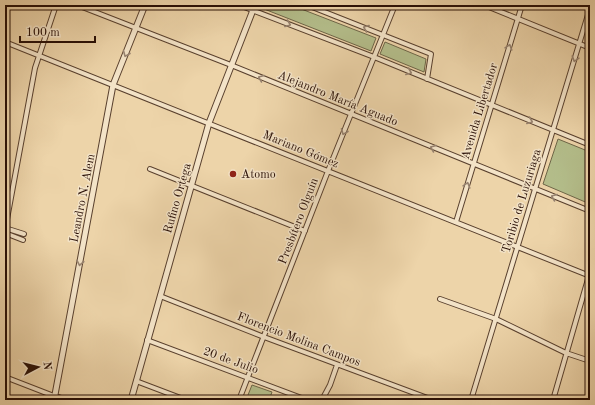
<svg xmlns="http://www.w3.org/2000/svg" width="595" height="405" font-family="'Old Standard TT',serif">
	<rect width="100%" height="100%" fill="#edd4a9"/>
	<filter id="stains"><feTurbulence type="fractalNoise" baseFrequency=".005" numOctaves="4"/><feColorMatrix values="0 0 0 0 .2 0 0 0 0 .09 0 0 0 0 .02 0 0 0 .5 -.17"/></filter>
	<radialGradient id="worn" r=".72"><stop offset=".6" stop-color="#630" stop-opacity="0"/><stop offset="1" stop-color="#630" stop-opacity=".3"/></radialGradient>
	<path fill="#b4be8b" stroke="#6e6648" d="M260,5H291L376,38L371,51L259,7Z
		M385,42L426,59L424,72L380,54Z
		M558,139L590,152V204L543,184Z
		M252,385L272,392L269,400H246Z"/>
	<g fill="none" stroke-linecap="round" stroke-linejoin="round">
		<g stroke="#59402e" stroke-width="6">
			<path id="minor" d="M77,5L231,65L590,211
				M239,5L374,57L590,145
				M307,5L431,54L427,79
				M484,5L590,48
				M5,42L590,276
				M150,169L305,231
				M456,222L522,5
				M5,228L24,234
				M5,230L35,68L56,5
				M5,233L23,240
				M160,296L264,337L433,400
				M440,299L496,319L566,353L590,361
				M147,340L307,400
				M5,377L54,396
				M136,381L186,400
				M239,400L328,171L395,5
				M322,400L330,385L337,365
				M471,400L590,8
				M553,400L590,272"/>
		</g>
		<g stroke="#59402e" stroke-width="7">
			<path id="tertiary" d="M54,396L66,400
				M54,400L113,85L145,5
				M131,400L209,123L255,5"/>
		</g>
		<use href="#minor" stroke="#f3e3c7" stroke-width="4"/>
		<use href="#tertiary" stroke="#f3e3c7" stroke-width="5"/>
	</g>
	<defs><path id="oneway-chevron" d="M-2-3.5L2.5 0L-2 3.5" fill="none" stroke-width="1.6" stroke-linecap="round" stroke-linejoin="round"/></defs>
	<g stroke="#988370">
		<use href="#oneway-chevron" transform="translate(288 24) rotate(21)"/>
		<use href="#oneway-chevron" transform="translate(366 28) rotate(-159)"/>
		<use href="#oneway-chevron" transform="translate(509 47) rotate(-73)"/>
		<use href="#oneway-chevron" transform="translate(126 54) rotate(112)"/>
		<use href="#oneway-chevron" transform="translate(575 59) rotate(107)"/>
		<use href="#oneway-chevron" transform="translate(409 72) rotate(22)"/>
		<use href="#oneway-chevron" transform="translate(261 78) rotate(-158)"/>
		<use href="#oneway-chevron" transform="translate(530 121) rotate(22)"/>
		<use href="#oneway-chevron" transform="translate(344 132) rotate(112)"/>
		<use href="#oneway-chevron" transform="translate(433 148) rotate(-158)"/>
		<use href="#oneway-chevron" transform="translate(467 185) rotate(-73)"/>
		<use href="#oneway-chevron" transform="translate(554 197) rotate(-158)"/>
		<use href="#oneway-chevron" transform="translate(80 263) rotate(101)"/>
	</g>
	<circle fill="#8f2418" stroke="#f3e3c7" stroke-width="1.5" cx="233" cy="174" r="4"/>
	<g text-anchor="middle" stroke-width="3" stroke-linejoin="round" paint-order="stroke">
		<g font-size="12" fill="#280e05" stroke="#f3e3c7">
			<text transform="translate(338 98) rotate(22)" y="4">Alejandro María Aguado</text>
			<text transform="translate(479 111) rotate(-73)" y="4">Avenida Libertador</text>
			<text transform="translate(301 149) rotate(22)" y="4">Mariano Gómez</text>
			<text transform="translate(82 198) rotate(-79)" y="4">Leandro N. Alem</text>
			<text transform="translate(177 198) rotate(-74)" y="4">Rufino Ortega</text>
			<text transform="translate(521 201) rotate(-73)" y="4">Toribio de Luzuriaga</text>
			<text transform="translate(298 221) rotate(-69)" y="4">Presbítero Olguín</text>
			<text transform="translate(299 339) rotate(21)" y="4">Florencio Molina Campos</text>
			<text transform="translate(231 360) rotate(20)" y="4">20 de Julio</text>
		</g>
		<g font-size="12" fill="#280e05" stroke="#f3e3c7" text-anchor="start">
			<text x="241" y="178">Atomo</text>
		</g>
	</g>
	<rect width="595" height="405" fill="none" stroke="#edd4a9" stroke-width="20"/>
	<rect x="6" y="6" width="583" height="393" fill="none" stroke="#280e05" stroke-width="2"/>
	<rect x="10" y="10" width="575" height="385" fill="none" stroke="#280e05"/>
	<g transform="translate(38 367) rotate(83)" stroke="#f3e3c7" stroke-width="3" paint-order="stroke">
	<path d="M0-3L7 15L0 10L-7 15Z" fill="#280e05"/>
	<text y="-6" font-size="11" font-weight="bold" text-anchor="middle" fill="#280e05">N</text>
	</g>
	<path d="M20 36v6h75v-6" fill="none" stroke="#280e05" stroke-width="2"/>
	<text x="26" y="36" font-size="12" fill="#280e05" stroke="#f3e3c7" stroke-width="3" paint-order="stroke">100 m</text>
	<rect width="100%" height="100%" filter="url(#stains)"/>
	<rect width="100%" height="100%" fill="url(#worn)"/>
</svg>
